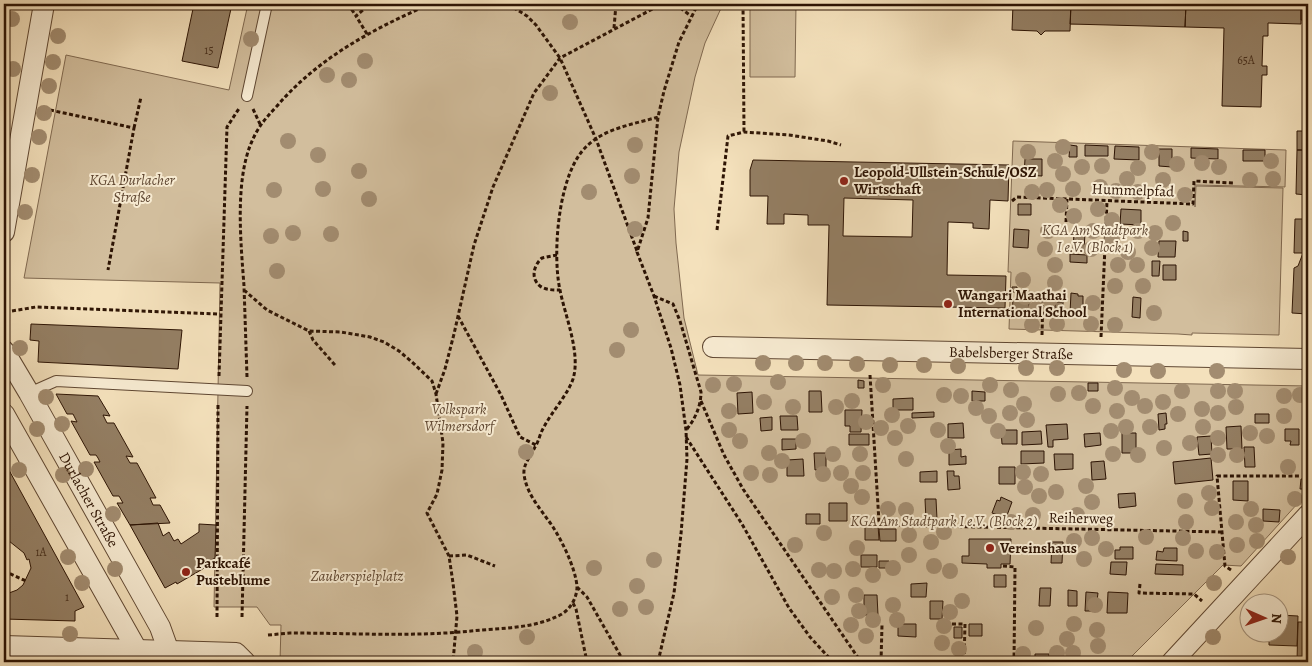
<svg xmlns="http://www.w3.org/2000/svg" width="1312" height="666" font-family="Alegreya,serif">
	<rect width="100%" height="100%" fill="#f4e1bc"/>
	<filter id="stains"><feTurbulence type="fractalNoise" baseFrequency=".004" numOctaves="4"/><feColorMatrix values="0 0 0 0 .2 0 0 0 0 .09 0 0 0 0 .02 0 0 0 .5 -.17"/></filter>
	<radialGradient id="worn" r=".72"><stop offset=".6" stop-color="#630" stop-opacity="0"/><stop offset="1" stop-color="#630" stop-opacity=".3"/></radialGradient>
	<path fill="#d2be9d" stroke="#806950" d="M248,4H723L705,43L695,77L679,152L674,209L676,243L684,318L698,375L1308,386V492L1241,566L1223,565L1126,662H869L864,657L860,662H280L281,625H270L257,607H214L220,283L24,278L66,55L229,90Z
		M750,4H796L795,77H750Z
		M1013,141L1286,150L1285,187L1195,185V207L1196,186L1283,188L1279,335L1192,333V335L1178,334L1009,329L1011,272H1008Z"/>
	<path fill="#947f64" stroke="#2d1404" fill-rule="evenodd" d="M194,4H232L218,68L182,61Z
		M1013,4H1071L1070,31H1045L1041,35L1037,31L1012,30Z
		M1071,4H1186L1185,27L1070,24Z
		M1186,4H1301V24L1268,23V36H1263L1262,66H1267V75H1262L1261,107L1222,106L1224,28L1185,27Z
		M1301,4H1308V20H1301Z
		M1297,131H1308V150H1297Z
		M1070,145L1077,146V157H1069Z
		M1085,145L1108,146V156H1085Z
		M1115,146L1139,147V160L1114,159Z
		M1191,148L1218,149V159L1191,158Z
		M1159,149H1172V167L1159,166Z
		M1243,150H1265V161H1243Z
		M1297,150H1308V195L1296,194Z
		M1025,159H1042V176L1024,175Z
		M753,160L1009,165L1008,201L990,200L989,229L973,228V223L948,222L947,275L1006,276L1005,308L827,305L829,225H808V215L784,214V224H767L768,196H750V170ZM844,198L913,200L912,237L843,236Z
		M1018,204H1031V215H1018Z
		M1121,209L1141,210V225L1120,224Z
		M1295,219H1308L1307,314L1292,313L1294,268L1298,266L1303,253H1294Z
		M1014,229L1029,230L1028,248L1013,247Z
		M1183,231L1188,232V241H1183Z
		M1074,233H1085L1084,251L1073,250Z
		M1159,241H1176L1175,257H1158Z
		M1070,254L1087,255V263L1070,262Z
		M1152,261H1160L1159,276H1152Z
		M1163,265H1176V280H1163Z
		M1012,287H1017V292H1012Z
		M1071,293L1078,294V296H1083V314L1070,313Z
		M1133,297L1141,298L1140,318L1132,317Z
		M1013,300H1029V314L1012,313Z
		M1055,302H1063V315H1055Z
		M31,324L182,330L178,369L38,362L39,341L30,340Z
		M858,380L864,381V388H858Z
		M1088,383H1098V391H1088Z
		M809,391H821L822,412H809Z
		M972,391L985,392V401H972Z
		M752,392L753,413L738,414L737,393Z
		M56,394L98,396L110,416L103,415L107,423H114L133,457L126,456L130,463H137L156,498H150L153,505H160L170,523L130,525L117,503H123L119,496H113L94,462H100L98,458L96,455H90L71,421L77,422L73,414H67Z
		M913,398V410H893V399Z
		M845,410H862L861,432H850V426H845Z
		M934,412V417L912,418V413Z
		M1166,413L1167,424H1165V429L1159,430L1158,414Z
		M1255,414H1269V423H1255Z
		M780,416H797L798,430H781Z
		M772,417V430L761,431L760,418Z
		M963,423L964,438H948V424Z
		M1067,424L1068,439L1053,440V447H1048L1046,425Z
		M1241,426L1242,449H1227L1226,427Z
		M1285,429H1299V445H1290L1291,441H1285Z
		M1001,430H1017V444H1002Z
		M1041,431L1042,444L1022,445V432Z
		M1100,433L1101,445L1085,447L1084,434Z
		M1122,433H1136V453H1122Z
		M849,434H869V445H849Z
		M1211,436L1212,454L1199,455L1197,437Z
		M782,439H796V449L782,450Z
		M1244,447H1254L1255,467H1245Z
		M961,449V457L966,456V464L949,465V450Z
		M1021,451H1044V463L1021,464Z
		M814,453H826V469L815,470Z
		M1054,454H1073V469L1055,470Z
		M1211,458L1213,480L1175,484L1173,462Z
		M803,459L804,476H787V460Z
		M4,461L84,607L75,611V621L4,619V590H8L9,593L17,590L23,585L31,568L29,559L27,560L24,553L4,537Z
		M1104,461L1106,479L1092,480L1091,462Z
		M999,467H1015V484H999Z
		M937,471V482H920V472Z
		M947,471H954V476H959L960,489L948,490Z
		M1301,479H1308V489H1300Z
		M1233,481H1248V501L1233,500Z
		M1135,493L1136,506L1119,508L1118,494Z
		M1001,497L1012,502L1006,518L992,513L997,500L1000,501Z
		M925,499H936L937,519L926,520Z
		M829,503H847V521H829Z
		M1263,509L1280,510L1279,522L1263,521Z
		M806,514H820V524H806Z
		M158,523L163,536L169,532L174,541L178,539L181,544L199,532V524L216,525L215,558L204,564L206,567L177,584L176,582L165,588L130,525Z
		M865,525H878L879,540H865Z
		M879,529H896V541H880Z
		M969,539H1011L1010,564H1001V568H987V564L962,563V556H969Z
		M1052,542H1063L1062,563H1051Z
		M1120,547H1133V559H1115V550H1120Z
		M1164,548H1177V561L1156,560L1157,551L1163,552Z
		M861,555H877V567H861Z
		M879,561H889V568H879Z
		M1111,562H1127L1126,575L1110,574Z
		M1156,564L1183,565V575L1155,574Z
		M994,575H1006V587H994Z
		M927,583L926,597H911V584Z
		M1040,588H1051L1050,606H1039Z
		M1068,590L1077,591V606H1068Z
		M1086,592L1098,593L1097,601H1091V608H1098L1097,611H1085Z
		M1108,592L1128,593L1127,613H1107Z
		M864,595H877L878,615H864Z
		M930,601H943L942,619H930Z
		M1280,615L1298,616L1297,646L1269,645V634H1280Z
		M1298,622H1308V661H1297Z
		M898,624H916V637L898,636Z
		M969,624H982V636H969Z
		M954,627H962V638H954Z
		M1035,654H1049V662H1035Z
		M278,657H292V662H278Z"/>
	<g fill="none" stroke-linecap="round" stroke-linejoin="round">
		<g stroke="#5f4732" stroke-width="12">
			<path id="service" d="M247,96L267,4
				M29,393L56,381L247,391"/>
		</g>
		<g stroke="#5f4732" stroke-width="22">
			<g id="minor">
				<path d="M4,232L44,4"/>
				<path id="s1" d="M713,347L1308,359"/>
				<path id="s2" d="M4,351L29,393L160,627L169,652"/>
				<path d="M4,414L137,650"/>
				<path d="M4,646L236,653L245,662"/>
				<path d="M1172,662L1308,515"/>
			</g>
		</g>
		<path stroke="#2d1404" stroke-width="3" stroke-dasharray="4 2.5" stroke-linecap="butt" d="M348,4L356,16
			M508,4L527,16L536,25L560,58L596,139L637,251
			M675,4L691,16
			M743,4L744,132
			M614,28L616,4
			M367,34L356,16L370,4
			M253,109L260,124
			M50,110L134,128L108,270
			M134,128L141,97
			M1012,201L1017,197L1193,204L1194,181L1233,183
			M1066,222L1067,199
			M717,230L728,136L744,132L789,135L828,141L841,145
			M557,255L542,258C534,265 530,278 540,286C545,290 553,290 560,290
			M244,290L267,310L309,331L341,332L370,337L384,342L399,351L412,362L432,381L436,394L443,443L442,470L437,494L427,513L449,556L453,583L457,616L453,662
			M654,296L673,304L680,321L701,392C701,406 695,419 687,429
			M12,311L36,307L220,314
			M458,316L501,395L520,437L536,445
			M309,331L313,340L335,365
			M1042,335L1043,293
			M1101,337L1107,201
			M870,375L879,522L882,525L1222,532
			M219,376L227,127L240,107
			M247,377C246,346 245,316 244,286C241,245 235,185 250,146C257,128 264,120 277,106C318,58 373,29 430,4
			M436,394L445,369L454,334L474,245L493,187L534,93L560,58L662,4
			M701,401L724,455L743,489L861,662
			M686,437L742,524L789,608L810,637L833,662
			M449,556L467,555L495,566
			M1003,566L1015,567L1014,662
			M1231,570L1225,566L1217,476H1299
			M4,571L26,581
			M1140,584L1139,593L1194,594L1202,601
			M577,587L587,597L624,662
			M573,603L576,609L587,662
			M217,617L218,403
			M242,617L247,406
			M952,624H965L964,662
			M268,635L290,633C350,633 412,637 471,631C500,628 533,629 560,615C570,610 577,598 577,587C576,568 559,534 548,520C538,506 526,492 524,474C523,464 531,456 535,447C539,441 540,433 544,427C551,413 568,394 573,379C581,353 565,316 560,290C552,254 558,172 587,146C605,128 635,124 658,117
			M658,662L674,593L681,534L687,459L686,430L680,385L671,348L654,296L637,252L648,218L658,117L664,91L679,42L698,4
			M881,662L882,625"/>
		<use href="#service" stroke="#f8ecd3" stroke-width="10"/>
		<use href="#minor" stroke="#f8ecd3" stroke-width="20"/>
	</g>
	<g fill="#a28c70">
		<circle cx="12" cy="19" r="8"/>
		<circle cx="570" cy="22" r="8"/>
		<circle cx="58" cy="36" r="8"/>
		<circle cx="251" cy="39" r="8"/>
		<circle cx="365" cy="61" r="8"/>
		<circle cx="53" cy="62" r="8"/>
		<circle cx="13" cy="69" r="8"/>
		<circle cx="327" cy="75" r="8"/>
		<circle cx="349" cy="80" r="8"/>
		<circle cx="49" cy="86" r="8"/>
		<circle cx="550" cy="93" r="8"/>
		<circle cx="44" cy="113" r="8"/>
		<circle cx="39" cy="137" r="8"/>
		<circle cx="288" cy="141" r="8"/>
		<circle cx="635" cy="145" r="8"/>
		<circle cx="1063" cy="147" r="8"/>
		<circle cx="1028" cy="152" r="8"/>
		<circle cx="1152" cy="152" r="8"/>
		<circle cx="318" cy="155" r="8"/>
		<circle cx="1055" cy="161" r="8"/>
		<circle cx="1271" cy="161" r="8"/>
		<circle cx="1202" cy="163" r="8"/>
		<circle cx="1177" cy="164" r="8"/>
		<circle cx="1102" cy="166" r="8"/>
		<circle cx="1082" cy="167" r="8"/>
		<circle cx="1219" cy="167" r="8"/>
		<circle cx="1138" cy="168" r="8"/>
		<circle cx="359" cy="171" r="8"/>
		<circle cx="1063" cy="174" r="8"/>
		<circle cx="32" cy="175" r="8"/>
		<circle cx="632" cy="176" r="8"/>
		<circle cx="1127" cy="179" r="8"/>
		<circle cx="1273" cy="179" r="8"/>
		<circle cx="1163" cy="180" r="8"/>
		<circle cx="1250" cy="180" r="8"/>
		<circle cx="1100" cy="187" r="8"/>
		<circle cx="323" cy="189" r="8"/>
		<circle cx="1073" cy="189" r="8"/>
		<circle cx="274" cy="190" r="8"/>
		<circle cx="1047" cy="190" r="8"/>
		<circle cx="1116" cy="191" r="8"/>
		<circle cx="589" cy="192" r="8"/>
		<circle cx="1032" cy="192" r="8"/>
		<circle cx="1138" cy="192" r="8"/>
		<circle cx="1185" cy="195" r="8"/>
		<circle cx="369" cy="199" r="8"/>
		<circle cx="1060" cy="205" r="8"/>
		<circle cx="1098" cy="209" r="8"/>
		<circle cx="25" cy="212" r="8"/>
		<circle cx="1074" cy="216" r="8"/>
		<circle cx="1112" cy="220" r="8"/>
		<circle cx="1173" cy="223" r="8"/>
		<circle cx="635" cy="229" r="8"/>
		<circle cx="1048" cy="231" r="8"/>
		<circle cx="1093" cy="231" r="8"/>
		<circle cx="1138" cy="231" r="8"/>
		<circle cx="293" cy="233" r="8"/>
		<circle cx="1155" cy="233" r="8"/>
		<circle cx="331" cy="234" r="8"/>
		<circle cx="271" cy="236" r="8"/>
		<circle cx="1112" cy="240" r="8"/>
		<circle cx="1152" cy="248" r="8"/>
		<circle cx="1045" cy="249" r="8"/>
		<circle cx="1091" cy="249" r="8"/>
		<circle cx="1128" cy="252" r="8"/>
		<circle cx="1055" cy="265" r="8"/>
		<circle cx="1118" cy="265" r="8"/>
		<circle cx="1137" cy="265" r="8"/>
		<circle cx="277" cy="271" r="8"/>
		<circle cx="1023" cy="280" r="8"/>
		<circle cx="1055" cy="283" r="8"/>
		<circle cx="1115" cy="286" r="8"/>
		<circle cx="1143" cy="286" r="8"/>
		<circle cx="1025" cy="297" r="8"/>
		<circle cx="1050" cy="299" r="8"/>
		<circle cx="1093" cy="303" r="8"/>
		<circle cx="1036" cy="309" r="8"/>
		<circle cx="1154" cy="313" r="8"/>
		<circle cx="1057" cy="324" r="8"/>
		<circle cx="1091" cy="324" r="8"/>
		<circle cx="1032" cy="325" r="8"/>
		<circle cx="1115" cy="325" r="8"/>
		<circle cx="631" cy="330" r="8"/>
		<circle cx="20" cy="348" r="8"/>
		<circle cx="617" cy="350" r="8"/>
		<circle cx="763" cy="363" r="8"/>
		<circle cx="796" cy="363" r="8"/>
		<circle cx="825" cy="363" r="8"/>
		<circle cx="857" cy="364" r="8"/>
		<circle cx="890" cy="365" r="8"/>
		<circle cx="924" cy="365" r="8"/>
		<circle cx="958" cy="366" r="8"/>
		<circle cx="1026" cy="368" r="8"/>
		<circle cx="1057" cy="368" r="8"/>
		<circle cx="1124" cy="370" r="8"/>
		<circle cx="1158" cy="371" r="8"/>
		<circle cx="1217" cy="371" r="8"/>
		<circle cx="778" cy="382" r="8"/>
		<circle cx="734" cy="384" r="8"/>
		<circle cx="713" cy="385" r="8"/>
		<circle cx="883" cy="385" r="8"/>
		<circle cx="990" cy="385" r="8"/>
		<circle cx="1115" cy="388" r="8"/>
		<circle cx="1011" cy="390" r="8"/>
		<circle cx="1182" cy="391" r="8"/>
		<circle cx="1218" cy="391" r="8"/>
		<circle cx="1235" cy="391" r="8"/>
		<circle cx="1079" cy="393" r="8"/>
		<circle cx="1058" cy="394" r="8"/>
		<circle cx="944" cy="395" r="8"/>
		<circle cx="1300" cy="395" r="8"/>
		<circle cx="961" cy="396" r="8"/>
		<circle cx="1284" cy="396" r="8"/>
		<circle cx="46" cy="397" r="8"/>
		<circle cx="1132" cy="398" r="8"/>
		<circle cx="852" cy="401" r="8"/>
		<circle cx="764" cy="402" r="8"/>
		<circle cx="1163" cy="402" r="8"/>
		<circle cx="1024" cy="404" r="8"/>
		<circle cx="1093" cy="406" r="8"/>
		<circle cx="1145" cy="406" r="8"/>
		<circle cx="793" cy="407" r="8"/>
		<circle cx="836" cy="407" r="8"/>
		<circle cx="1236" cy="407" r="8"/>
		<circle cx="976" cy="408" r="8"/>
		<circle cx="1202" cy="409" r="8"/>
		<circle cx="729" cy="411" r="8"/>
		<circle cx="1117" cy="411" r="8"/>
		<circle cx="1010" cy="413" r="8"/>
		<circle cx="1218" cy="413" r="8"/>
		<circle cx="1178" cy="414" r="8"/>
		<circle cx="892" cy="415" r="8"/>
		<circle cx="989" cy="416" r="8"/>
		<circle cx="1284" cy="416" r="8"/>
		<circle cx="1027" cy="420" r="8"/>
		<circle cx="866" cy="422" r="8"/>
		<circle cx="62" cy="424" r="8"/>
		<circle cx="908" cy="426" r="8"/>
		<circle cx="1126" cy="427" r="8"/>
		<circle cx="1150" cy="427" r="8"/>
		<circle cx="1203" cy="427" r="8"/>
		<circle cx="881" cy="428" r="8"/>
		<circle cx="37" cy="429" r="8"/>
		<circle cx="729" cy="430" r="8"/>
		<circle cx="938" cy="430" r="8"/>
		<circle cx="998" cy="431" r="8"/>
		<circle cx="1111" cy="431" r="8"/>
		<circle cx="1250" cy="433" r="8"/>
		<circle cx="1267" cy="436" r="8"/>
		<circle cx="895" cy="438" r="8"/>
		<circle cx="1218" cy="438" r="8"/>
		<circle cx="740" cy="441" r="8"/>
		<circle cx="803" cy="441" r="8"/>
		<circle cx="1190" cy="443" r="8"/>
		<circle cx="948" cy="446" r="8"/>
		<circle cx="1164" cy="448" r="8"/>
		<circle cx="526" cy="452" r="8"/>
		<circle cx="769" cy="453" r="8"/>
		<circle cx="833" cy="454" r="8"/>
		<circle cx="860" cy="454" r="8"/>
		<circle cx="1113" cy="454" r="8"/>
		<circle cx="1138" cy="455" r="8"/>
		<circle cx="1218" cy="455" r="8"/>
		<circle cx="1237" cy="455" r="8"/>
		<circle cx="906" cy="459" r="8"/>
		<circle cx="782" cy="461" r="8"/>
		<circle cx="1288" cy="467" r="8"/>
		<circle cx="86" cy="469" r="8"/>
		<circle cx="19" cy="470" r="8"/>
		<circle cx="1023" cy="472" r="8"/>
		<circle cx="751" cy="473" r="8"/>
		<circle cx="841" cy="473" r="8"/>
		<circle cx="863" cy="473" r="8"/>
		<circle cx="823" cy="474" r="8"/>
		<circle cx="1041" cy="474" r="8"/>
		<circle cx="63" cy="475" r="8"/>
		<circle cx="770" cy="475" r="8"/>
		<circle cx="851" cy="486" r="8"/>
		<circle cx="1086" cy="486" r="8"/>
		<circle cx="1025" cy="487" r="8"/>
		<circle cx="1056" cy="492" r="8"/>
		<circle cx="1209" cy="493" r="8"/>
		<circle cx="1039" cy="496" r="8"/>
		<circle cx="862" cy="497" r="8"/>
		<circle cx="1295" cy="499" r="8"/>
		<circle cx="1185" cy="501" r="8"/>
		<circle cx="1092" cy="502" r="8"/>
		<circle cx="1212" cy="508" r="8"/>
		<circle cx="888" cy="509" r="8"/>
		<circle cx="1251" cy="509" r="8"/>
		<circle cx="906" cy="510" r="8"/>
		<circle cx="113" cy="514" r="8"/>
		<circle cx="1033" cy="515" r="8"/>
		<circle cx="1077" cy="515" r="8"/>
		<circle cx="1011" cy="522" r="8"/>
		<circle cx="1186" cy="522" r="8"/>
		<circle cx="1236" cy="522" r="8"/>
		<circle cx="1256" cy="525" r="8"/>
		<circle cx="944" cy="532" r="8"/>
		<circle cx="824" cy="533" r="8"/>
		<circle cx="909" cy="535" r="8"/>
		<circle cx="1146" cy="537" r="8"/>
		<circle cx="1092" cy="538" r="8"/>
		<circle cx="1183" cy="538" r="8"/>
		<circle cx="1074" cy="541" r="8"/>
		<circle cx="1257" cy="541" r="8"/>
		<circle cx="931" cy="542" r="8"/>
		<circle cx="795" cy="545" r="8"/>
		<circle cx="1237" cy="545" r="8"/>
		<circle cx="857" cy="548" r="8"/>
		<circle cx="1106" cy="549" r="8"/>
		<circle cx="1196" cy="551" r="8"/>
		<circle cx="1217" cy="552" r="8"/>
		<circle cx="909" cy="555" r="8"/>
		<circle cx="68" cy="557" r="8"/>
		<circle cx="1288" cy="557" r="8"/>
		<circle cx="1084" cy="559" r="8"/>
		<circle cx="654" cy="560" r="8"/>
		<circle cx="934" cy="566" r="8"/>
		<circle cx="594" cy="568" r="8"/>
		<circle cx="893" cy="568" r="8"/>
		<circle cx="115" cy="569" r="8"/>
		<circle cx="853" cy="569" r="8"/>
		<circle cx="819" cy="570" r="8"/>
		<circle cx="834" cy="571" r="8"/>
		<circle cx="950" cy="571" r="8"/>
		<circle cx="873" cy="575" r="8"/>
		<circle cx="82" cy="583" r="8"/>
		<circle cx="1214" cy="583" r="8"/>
		<circle cx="637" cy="586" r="8"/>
		<circle cx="856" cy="595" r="8"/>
		<circle cx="832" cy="597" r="8"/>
		<circle cx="962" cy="601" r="8"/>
		<circle cx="893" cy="605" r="8"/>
		<circle cx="1095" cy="605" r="8"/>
		<circle cx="646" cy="607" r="8"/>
		<circle cx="620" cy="609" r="8"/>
		<circle cx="859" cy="611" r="8"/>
		<circle cx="950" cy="612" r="8"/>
		<circle cx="873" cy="620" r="8"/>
		<circle cx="897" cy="620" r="8"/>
		<circle cx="1074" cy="624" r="8"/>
		<circle cx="851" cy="625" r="8"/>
		<circle cx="944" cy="626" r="8"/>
		<circle cx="1036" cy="628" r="8"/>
		<circle cx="1097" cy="630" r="8"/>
		<circle cx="70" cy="634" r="8"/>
		<circle cx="866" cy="636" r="8"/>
		<circle cx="527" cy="637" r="8"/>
		<circle cx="1213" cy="637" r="8"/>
		<circle cx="1067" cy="639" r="8"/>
		<circle cx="942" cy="643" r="8"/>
		<circle cx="1098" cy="646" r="8"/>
		<circle cx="959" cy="649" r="8"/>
		<circle cx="475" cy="652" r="8"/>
		<circle cx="1057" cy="653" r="8"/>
		<circle cx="1073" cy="653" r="8"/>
		<circle cx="1023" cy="654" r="8"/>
	</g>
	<g fill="#8f2418" stroke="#f8ecd3" stroke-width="2">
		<circle cx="844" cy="181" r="5"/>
		<circle cx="948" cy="304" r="5"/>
		<circle cx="990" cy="548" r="5"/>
		<circle cx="186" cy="572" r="5"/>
	</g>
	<g text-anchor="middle" stroke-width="4" stroke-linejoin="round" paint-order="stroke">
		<g font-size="12" fill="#472f1c">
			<text x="209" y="54">15</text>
			<text x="1246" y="64">65A</text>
			<text x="41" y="556">1A</text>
			<text x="67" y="601">1</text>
		</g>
		<g font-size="15" font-weight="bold" fill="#2d1404" stroke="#f8ecd3" text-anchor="start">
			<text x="854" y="177">Leopold-Ullstein-Schule/OSZ<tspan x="854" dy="17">Wirtschaft</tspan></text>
			<text x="958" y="300">Wangari Maathai<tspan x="958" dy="17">International School</tspan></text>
			<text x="1000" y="553">Vereinshaus</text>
			<text x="196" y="568">Parkcafé<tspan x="196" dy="17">Pusteblume</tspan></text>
		</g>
		<g font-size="15" font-style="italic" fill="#5f4732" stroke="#f8ecd3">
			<text x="132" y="185">KGA Durlacher<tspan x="132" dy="17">Straße</tspan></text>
			<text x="1095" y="235">KGA Am Stadtpark<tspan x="1095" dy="17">I e.V. (Block 1)</tspan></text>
			<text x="459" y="414">Volkspark<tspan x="459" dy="17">Wilmersdorf</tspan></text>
			<text x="944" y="526">KGA Am Stadtpark I e.V. (Block 2)</text>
			<text x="357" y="581">Zauberspielplatz</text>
		</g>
		<g font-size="15" fill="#2d1404" stroke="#f8ecd3">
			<text transform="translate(1133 190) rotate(2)" y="5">Hummelpfad</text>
			<text dy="5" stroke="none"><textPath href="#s1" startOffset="298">Babelsberger Straße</textPath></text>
			<text dy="5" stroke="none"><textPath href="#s2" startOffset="171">Durlacher Straße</textPath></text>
			<text transform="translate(1081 518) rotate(1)" y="5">Reiherweg</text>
		</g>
	</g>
	<rect width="1312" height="666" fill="none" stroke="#f4e1bc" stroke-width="20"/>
	<rect x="5" y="5" width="1302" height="656" fill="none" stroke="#2d1404" stroke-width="2.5"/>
	<rect x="10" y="10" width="1292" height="646" fill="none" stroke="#2d1404"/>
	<g transform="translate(1264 618) rotate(92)"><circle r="24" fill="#f8ecd3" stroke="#a79680"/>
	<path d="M0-4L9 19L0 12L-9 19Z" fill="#8f2418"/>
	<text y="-8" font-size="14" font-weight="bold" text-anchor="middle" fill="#2d1404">N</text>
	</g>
	<rect width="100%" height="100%" filter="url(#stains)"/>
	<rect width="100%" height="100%" fill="url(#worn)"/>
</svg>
